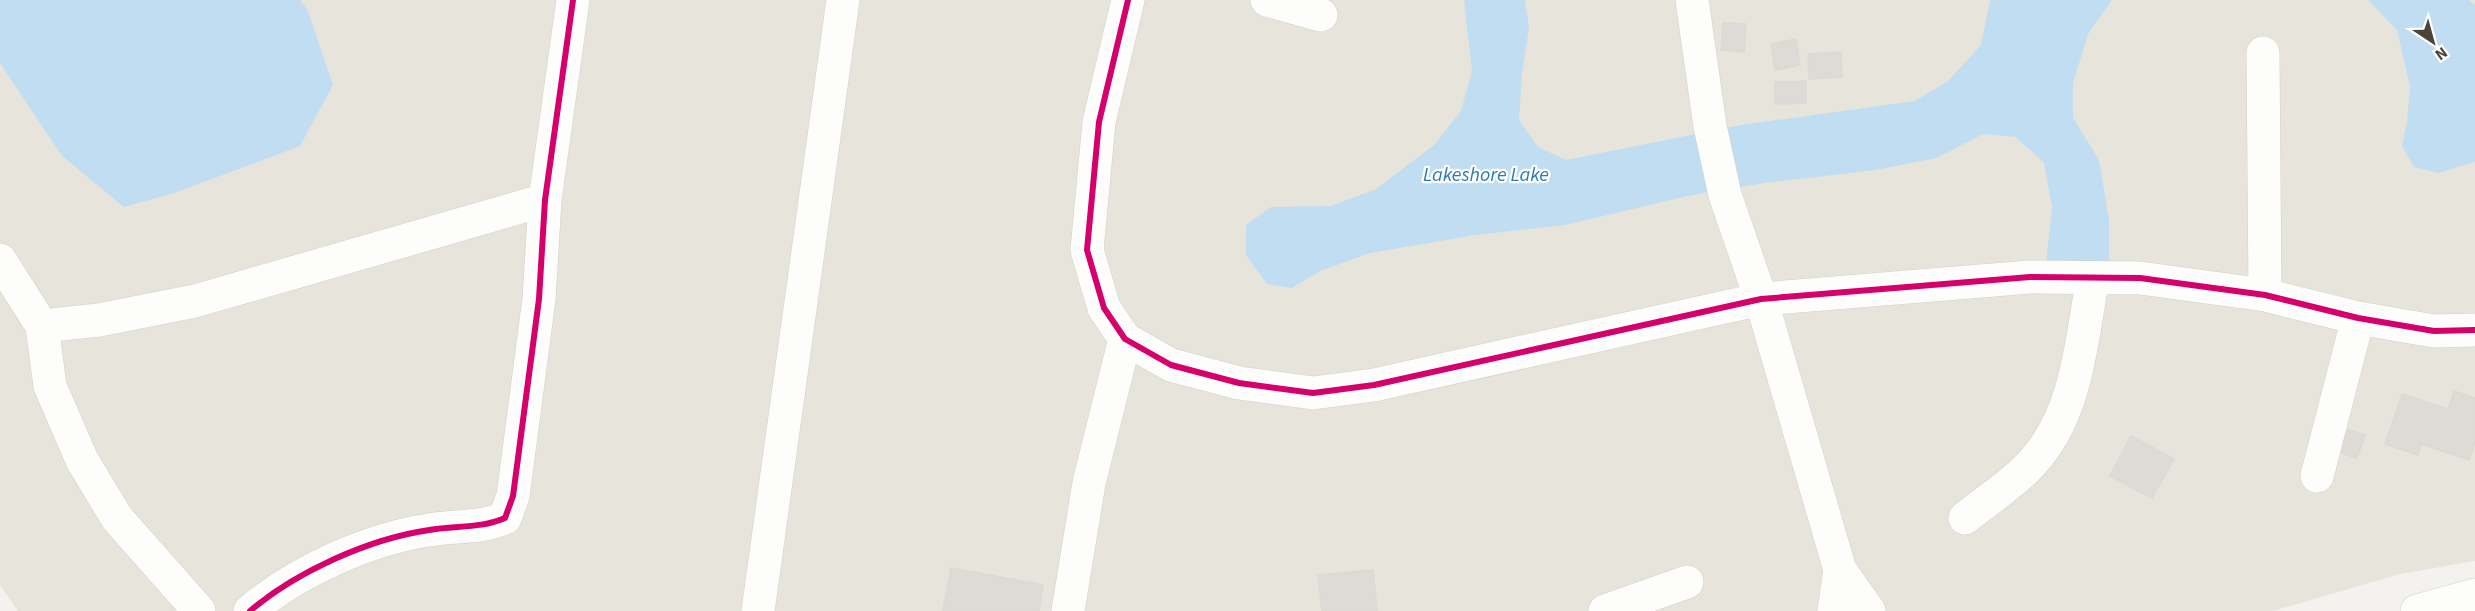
<svg xmlns="http://www.w3.org/2000/svg" width="2475" height="611" font-family="'Source Sans 3',sans-serif">
	<rect width="100%" height="100%" fill="#f4f2ee"/>
	<path fill="#e7e4dc" d="M0,0H2475V561L2400,574L2273,611H18L0,585Z"/>
	<path fill="#c0ddf1" d="M0,0H300L308,11L333,85L300,146L174,193L124,207L62,156L0,63Z
		M1464,0H1525L1529,28L1522,74L1519,120L1538,147L1566,160L1741,125L1915,101L1948,81L1981,45L1990,0H2112L2088,34L2073,83V118L2099,160L2109,220V269L2045,273L2052,207L2044,163L2016,137L1983,134L1937,158L1875,170L1765,183L1692,195L1565,225L1475,235L1370,253L1320,271L1292,288L1267,284L1246,255V225L1271,207L1331,206L1376,189L1434,145L1461,111L1472,71Z
		M2368,0H2469L2475,5V162L2438,173L2414,167L2402,146L2407,122L2410,86L2397,30Z"/>
	<path fill="#dedbd6" stroke="#dcd9d4" stroke-width="1.5" d="M1723,23L1746,24L1744,52L1721,50Z
		M1796,39L1800,65L1775,70L1771,44Z
		M1841,52L1842,77L1809,79L1808,54Z
		M1806,81V103L1775,104V82Z
		M2454,391L2475,398V442L2469,460L2421,444L2418,455L2385,444L2402,394L2448,409Z
		M2342,428L2365,435L2357,458L2334,451Z
		M2131,436L2174,459L2152,498L2110,476Z
		M951,568L1043,585L1039,611H943Z
		M1373,570L1377,611H1322L1318,575Z"/>
	<g fill="none" stroke-linecap="round" stroke-linejoin="round">
		<g stroke="#d2d0cb" stroke-width="34">
			<path id="minor" d="M1128,0L1099,122L1087,250L1104,308L1125,339L1171,365L1239,383L1313,393L1374,385L1761,299L2030,277L2140,278L2265,295L2358,318L2434,331L2475,330
				M1267,0L1321,15
				M1692,0L1710,126L1725,195L1761,299L1840,570L1869,611
				M2263,53L2265,295
				M0,260L42,326L50,386L82,460L117,518L199,611
				M42,326L99,320L195,301L545,200
				M2317,476L2358,318
				M1965,518C1987,500 2013,484 2032,463C2078,413 2081,341 2093,278
				M250,611C296,572 368,539 429,530C455,525 480,529 505,518L513,496L539,299L545,200L573,0
				M758,611L843,0
				M1068,611L1089,483L1125,339
				M1605,611L1687,582
				M1834,611L1840,570
				M2417,611L2475,595"/>
		</g>
		<use href="#minor" stroke="#fdfdfc" stroke-width="33"/>
		<g stroke="#fff" stroke-width="10">
			<path id="cycleway" d="M1128,0L1099,122L1087,250L1104,308L1125,339L1171,365L1239,383L1313,393L1374,385L1761,299L2030,277L2140,278L2265,295L2358,318L2434,331L2475,330
				M250,611C296,572 368,539 429,530C455,525 480,529 505,518L513,496L539,299L545,200L573,0"/>
		</g>
		<use href="#cycleway" stroke="#d6006c" stroke-width="6"/>
	</g>
	<g text-anchor="middle" stroke-width="4.5" stroke-linejoin="round" paint-order="stroke">
		<g font-size="20" font-style="italic" fill="#2e7ab2" stroke="#fff">
			<text x="1486" y="181">Lakeshore Lake</text>
		</g>
	</g>
	<g transform="translate(2433 42) rotate(144)" stroke="#ffffff" stroke-width="4.5" paint-order="stroke">
	<path d="M0-4.5L10 22L0 15L-10 22Z" fill="#4b4439"/>
	<text y="-9" font-size="16" font-weight="bold" text-anchor="middle" fill="#4b4439">N</text>
	</g>
</svg>
